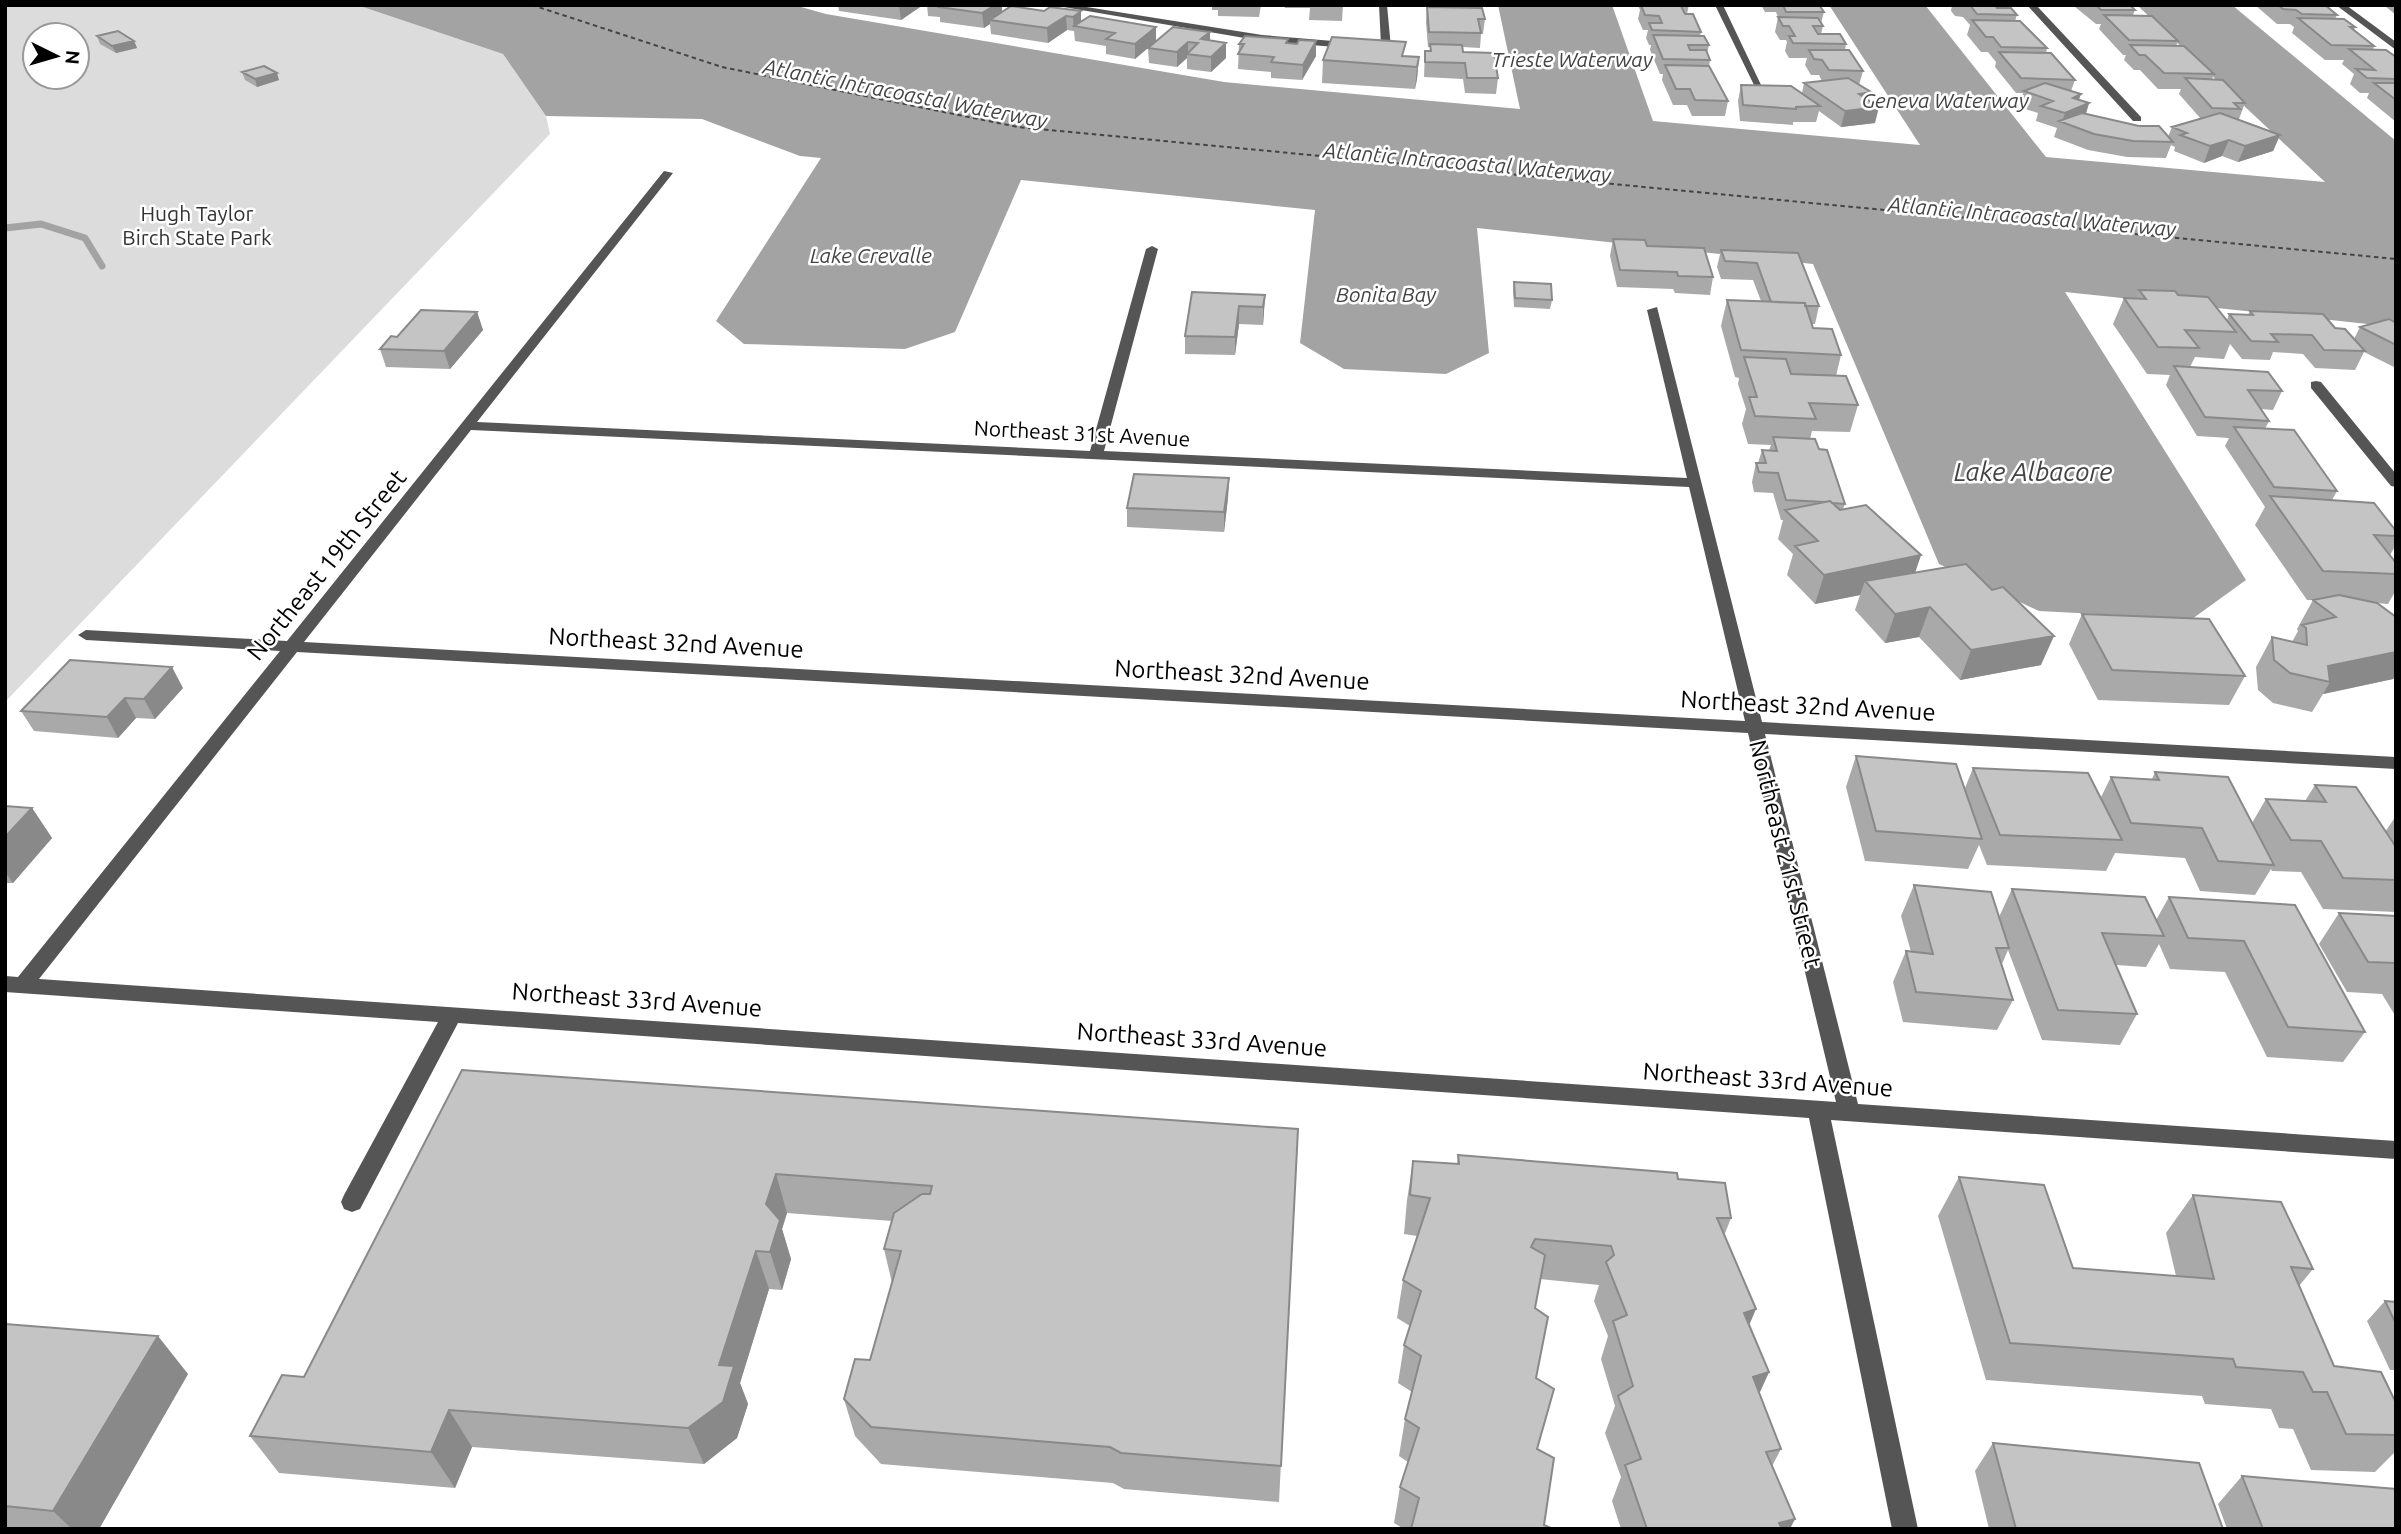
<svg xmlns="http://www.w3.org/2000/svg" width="2401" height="1534" font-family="Ubuntu,sans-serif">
	<rect width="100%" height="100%" fill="#fff"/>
	<path fill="#dcdcdc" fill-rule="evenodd" d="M5,5H357L503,54L546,116L550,134L5,702ZM35,35H77V77H35Z"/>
	<path fill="#a3a3a3" d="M357,5H794L826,14L1224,82L1520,109L1498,5H1612L1653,121L1920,145L1829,5H1925L2046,157L2325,182L2137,5H2232L2396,141V327L2065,292L2246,580L2192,619L2039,611L1939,564L1813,264L1477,228L1489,353L1446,374L1344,369L1300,343L1315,210L1021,180L955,332L905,349L744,344L716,321L821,158L800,156L702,119L546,116L503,54Z"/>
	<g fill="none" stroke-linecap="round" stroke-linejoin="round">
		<path stroke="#a3a3a3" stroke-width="7" d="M5,228L41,224L85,238L102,266"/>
		<path stroke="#444" stroke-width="2" stroke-dasharray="4.5 3.5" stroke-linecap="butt" d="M532,5L722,67L1018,127L2396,259"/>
		<path fill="#555" fill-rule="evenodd" d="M1052,5H1074L1262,35L1381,45L1379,5H1387L1391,48L1386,51L1262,41Z
			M1715,5H1723L1762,87L1754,85Z
			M2027,5H2036L2141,117V121H2133Z
			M2336,5H2346L2396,42V50Z
			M664,171L673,173L477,422L1090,451L1146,249L1152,246L1158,249L1104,451L1687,478L1647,310L1657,307L1762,722L2396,757V769L1765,734L1858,1104L2396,1141V1159L1831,1120L1918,1529H1892L1809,1118L458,1023L360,1209L352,1212L344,1209L341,1202L344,1195L438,1022L5,992V976L18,977L280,651L86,640L78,635L86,630L287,641ZM471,430L1689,487L1745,721L304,642ZM297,652L1748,733L1836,1102L39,979Z
			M2316,381L2321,382L2396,474V487L2391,486L2311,388V382Z"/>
	</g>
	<path fill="#a9a9a9" d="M838,5H923L901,20L839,11Z
		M927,5H1002V11H1081V21L1156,27V41H1210L1226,58L1211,72L1187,69V58L1177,67L1149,63L1148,48L1154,43L1135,59L1106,54V46L1075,41L1074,31L1067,30L1048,43L991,34L990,24L984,28L940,22V17L928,16Z
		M1212,5H1261L1259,17L1218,16V10H1212Z
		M1285,5H1343L1342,21L1309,20L1310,8H1285Z
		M1427,5H1478L1477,8L1485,19L1483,34H1481L1480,48L1463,47V52L1498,78L1496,94L1465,93L1463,79L1424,77L1425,51H1430V47H1428L1426,22Z
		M1638,5H1689L1687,14L1701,32L1700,36L1709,45L1707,54L1710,60L1709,66L1728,101L1725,116H1692L1687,105H1673L1662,80L1663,74H1660L1650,50L1651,45H1649L1646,38L1648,30H1643L1638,19L1640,10Z
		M1761,5H1819L1824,12L1821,23L1823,26L1821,34L1846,44L1845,50L1863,71L1859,85L1869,100L1875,123L1841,127L1819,111L1816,122H1793V125L1740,121L1738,101L1741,85L1802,93L1804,83L1822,81L1819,75H1811L1805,65L1807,58H1789L1785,51L1787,42L1786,40H1780L1775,32L1778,17L1776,12H1765Z
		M1952,5H2002L2001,8L2017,15L2015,21L2047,48L2046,53L2075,80L2071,91L2079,100L2089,103L2086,114L2168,137L2172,127L2201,119L2179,94L2181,89H2158L2140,70H2134L2124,60L2126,55H2123L2099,29L2101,24H2096L2074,6V5H2130L2135,10L2133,15L2178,41L2176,46L2214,74L2212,79L2245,103L2239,119H2236L2280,135L2273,151L2238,162L2222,156L2204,163L2174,151L2175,147L2171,145L2166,158L2127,157L2088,150L2054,137L2057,128L2036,121L2038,113L2019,107L2023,93H2016L1995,67L1996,62L1988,52H1981L1967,35L1970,25L1963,17L1955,16L1951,11Z
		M2255,5H2325L2337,15L2335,19L2355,27L2354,30L2374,46L2373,50L2396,57V122L2367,98L2369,93H2360L2350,84L2354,74L2342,64L2344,60H2325L2292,33L2294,27L2290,24H2277Z
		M2385,5H2396V15L2385,6Z
		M97,36L134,41L137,48L116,53L100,44Z
		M1316,41V56L1302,80L1271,78V72L1238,69L1239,44H1297Z
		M1404,56L1419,57L1417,79L1415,89L1322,83L1323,60Z
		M242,72L279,80L257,87L245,80Z
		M1613,239L1647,246L1713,277L1710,295L1675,293L1673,289L1617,287L1610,256Z
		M1721,250L1798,253L1819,306L1815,324H1812L1813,328L1841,355L1836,376L1858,405L1850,432L1812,431L1810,439L1819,449L1845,504L1843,509L1921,555L1915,573L2041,665L1960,680L1919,637L1885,643L1855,610L1860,595L1815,604L1787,575L1793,554L1778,539L1783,520H1781L1773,493L1754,492L1752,482L1756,463H1758L1762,450H1769L1771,445L1748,444L1742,424L1746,409L1738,384L1739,378L1735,377L1721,326L1727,300L1761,301L1753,280L1721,279L1717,267Z
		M1514,282L1552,300L1550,309L1514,307L1513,291Z
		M2139,290L2178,295L2227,320L2229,314L2248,315L2250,311L2335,328L2354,339L2360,327L2396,323V368L2364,352L2355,370L2315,368L2303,354L2273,352L2270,360L2242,359L2230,344L2224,359L2195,357L2190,367L2282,391L2273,410L2261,409L2269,421L2265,429L2337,491L2332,500L2396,531V545L2390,555L2396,563V590L2388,604L2377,603L2396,617V679H2393L2323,694L2312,712L2273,703L2258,690L2256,667L2272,637L2292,642L2298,631L2297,629L2313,600H2307L2255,525L2265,507L2225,446L2229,438L2197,436L2166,385L2170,375L2147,374L2113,324L2124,298H2136Z
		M1192,292L1265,295L1263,325L1239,324L1235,355L1185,354V336Z
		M477,312L483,330L450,369L386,367L380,349L397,337Z
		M1229,478L1228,498L1224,532L1127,527V508Z
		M2082,614L2245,676L2229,705L2098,700L2069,644Z
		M183,688L155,719L136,718L118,738L34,731L21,711Z
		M1856,756L1965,788L1973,768L2101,797L2111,777L2152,779L2155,772L2252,823L2266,799L2305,801L2315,785L2385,832L2396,816V912L2323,909L2301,872L2272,871L2271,869L2255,895L2200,891L2185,858L2115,853L2106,871L1987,865L1979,845L1968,869L1865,861L1846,787Z
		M5,806L32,808L52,838L13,883H5Z
		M1914,885L1999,917L2012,889L2156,920L2169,897L2295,905L2365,1032L2343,1062L2267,1057L2225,972L2170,969L2159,944L2146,967L2116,965L2137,1014L2120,1045L2042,1040L2008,950L2002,964L2013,1000L1997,1030L1903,1022L1893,982L1906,951L1911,952L1901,916Z
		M2339,913L2396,916V1017L2382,994L2347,992L2319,944Z
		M462,1070L1298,1129L1279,1502L1124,1489L1113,1483L881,1464L855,1436L844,1399L870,1360L892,1283L884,1249L892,1221L787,1213L782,1229L791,1259L782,1290L769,1289L740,1383L748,1404L737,1438L704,1464L472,1447L455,1488L279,1473L250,1436L304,1377Z
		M1458,1155L1678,1179L1731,1218L1724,1236L1749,1325L1769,1372L1759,1393L1781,1449L1772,1466L1790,1529H1621L1612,1501L1621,1477L1605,1433L1615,1406L1601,1359L1608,1336L1594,1301L1599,1285L1540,1279L1535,1308L1537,1449L1544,1525L1553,1529H1404L1394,1523L1400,1487L1408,1462L1399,1456L1405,1419L1412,1392L1398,1383L1404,1345L1410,1326L1397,1318L1403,1280L1417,1236L1404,1234L1407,1200L1413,1161L1457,1164Z
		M1959,1177L2073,1268L2176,1276L2166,1233L2193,1195L2313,1269L2299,1286L2334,1366L2396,1403V1451L2375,1472L2311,1470L2293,1429L2279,1428L2271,1409L2205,1404L2202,1396L1986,1380L1938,1216Z
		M2385,1301L2396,1302V1370H2390L2367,1321Z
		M5,1324L188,1374L99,1529H5Z
		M1993,1443L2223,1529H1989L1975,1471Z
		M2242,1476L2396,1529H2227L2218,1504Z"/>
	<path fill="#898989" d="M899,5H923L901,20Z
		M991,5H1002V15L990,20V24L984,28L982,13Z
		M1081,11V26H1074V31L1073,17Z
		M1066,16L1067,30L1048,43L1047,28Z
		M1156,27V41L1135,59V44Z
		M1210,32V46L1201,39Z
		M134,41L137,48L116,53L112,46Z
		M1316,41V56L1302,80L1303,65Z
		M1188,42V54H1187V58L1177,67V52Z
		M1226,43V58L1211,72V57Z
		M1419,57L1417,79L1415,89L1417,67Z
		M277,73L279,80L257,87L255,79Z
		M1871,92L1867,108L1859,94Z
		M2081,94L2076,108L2089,103L2084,119L2062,122L2065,113L2073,98Z
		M1879,107L1875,123L1841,127L1845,111Z
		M2280,135L2273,151L2238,162L2245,146Z
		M2229,140L2222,156L2204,163L2210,146Z
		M1265,295L1264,312L1263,325V307Z
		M1239,306V324L1235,355V337Z
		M477,312L483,330L450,369L444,351Z
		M1229,478L1228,498L1224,532V512Z
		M1921,555L1911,584L1865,581L1860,595L1815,604L1824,575Z
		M1930,607L1919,637L1885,643L1895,614Z
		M2054,636L2041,665L1960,680L1971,650Z
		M2396,652V675L2393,679L2323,694L2330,682L2328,666Z
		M172,667L183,688L155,719L144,699Z
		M125,698L136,718L118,738L107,717Z
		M32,808L52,838L13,883L5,872V837Z
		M776,1174L787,1213L782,1229L791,1259L782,1290L770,1252L766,1204Z
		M756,1251L769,1289L740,1383L748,1404L737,1438L704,1464L688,1428L719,1365Z
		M1756,1309L1740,1347L1744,1313Z
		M158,1336L188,1374L99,1529H72L53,1511Z
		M1769,1372L1752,1410L1753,1377Z
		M449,1410L472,1447L455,1488L431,1452Z
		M1795,1519L1790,1529H1776L1779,1523Z"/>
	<path fill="#c4c4c4" stroke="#898989" stroke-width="2" d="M941,5H995L982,13L939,7Z
		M1310,5H1343V6Z
		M1641,5L1681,6L1685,14H1693L1701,32L1652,30L1649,23H1662L1659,16L1645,15Z
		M1783,5H1819L1824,12H1786Z
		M1970,5H1995L1997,8H2011L2017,15L1977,14Z
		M2096,5H2130L2135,10H2101Z
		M2278,5H2325L2337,15L2302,14L2296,10L2283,9Z
		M1011,6L1044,11L1050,7L1081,11L1073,17L1066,16L1047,28L990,20Z
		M1427,7L1482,8L1485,19H1478L1481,33L1429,32Z
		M2104,15L2152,16L2178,41L2129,40Z
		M1090,16L1156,27L1135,44L1106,39L1115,33L1074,26Z
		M1778,17L1818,18L1823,26H1813L1818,34H1840L1846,44L1793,43L1789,36H1795L1789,26H1783Z
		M2298,18L2344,19L2355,27H2350L2374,46L2331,45Z
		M1972,20L2020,21L2047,48L2001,47L1993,37H1986Z
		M1173,27L1210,32L1201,39L1226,43L1211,57L1187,54L1198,43L1188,42L1177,52L1148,48Z
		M118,31L134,41L112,46L97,36Z
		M1653,35L1704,36L1709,45H1688L1690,50H1706L1710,60L1663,59Z
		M1245,36L1288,39L1286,43L1297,44L1299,40L1316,41L1303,65L1271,62L1274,57L1238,54L1244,44H1239Z
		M1332,37L1406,42L1402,56L1419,57L1417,67L1323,60Z
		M1430,44L1462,45L1463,52L1494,53L1498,78H1467L1465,63L1425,62V51H1431Z
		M2130,45L2184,46L2214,74L2164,73L2145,55H2139Z
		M2349,49L2386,50L2396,57V79L2367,78L2356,69L2375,70Z
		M1809,50H1849L1863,71L1829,70L1822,60L1814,59Z
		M1999,52L2051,53L2075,80L2021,78Z
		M1665,65L1709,66L1728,101L1695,100L1690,89H1676Z
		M264,66L277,73L255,79L242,72Z
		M1848,78L1871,92L1859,94L1879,107L1845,111L1804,83Z
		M2185,78L2223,80L2245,103H2234L2240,109L2212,108Z
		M2045,83L2081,94L2073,98L2089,103L2065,113L2041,106L2053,101L2024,91Z
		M2374,83H2396V100Z
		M1741,85L1791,86L1820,106L1796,107V109L1743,105Z
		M2082,113L2139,126H2159L2173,142L2133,141L2094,134L2059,121Z
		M2220,113L2280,135L2245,146L2229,140L2210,146L2180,135L2187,133L2172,127Z
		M1613,239L1645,240L1647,246L1704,248L1713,277L1678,276L1677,272L1620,270Z
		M1721,250L1798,253L1819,306H1805V303L1771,302L1757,263L1725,261Z
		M1514,282L1551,284L1552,300L1515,298Z
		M2139,290L2175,291L2178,295L2208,297L2236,332L2185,330L2199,348L2158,347L2124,298L2146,299Z
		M1192,292L1265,295L1263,307L1239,306L1235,337L1185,336Z
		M1727,300L1805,303L1813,328L1832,329L1841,355L1741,350Z
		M421,310L477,312L444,351L380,349L391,336L397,337Z
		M2250,311L2323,314L2335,328L2345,329L2365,351L2324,350L2312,335L2271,334L2278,342L2251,341L2229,314L2253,315Z
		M2389,319L2396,323V345L2360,327Z
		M1744,357L1786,359L1791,374L1846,376L1858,405L1809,403L1816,419L1755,416L1749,397H1757Z
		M2174,366L2268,372L2282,391L2248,390L2269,421L2205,417Z
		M2234,427L2294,430L2337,491L2274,487Z
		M1773,437L1815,439L1819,449L1827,450L1845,504L1832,503L1830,501L1825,502L1786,500L1778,473L1759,472L1756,463H1766L1762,450L1777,451Z
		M1134,474L1229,478L1224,512L1127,508Z
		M2270,496L2374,503L2396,531V536L2374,535L2396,563V574L2323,571Z
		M1830,501L1840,510L1866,505L1921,555L1824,575L1795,546L1818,541L1785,510Z
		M1966,564L1992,590L2003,587L2054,636L1971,650L1930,607L1895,614L1865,581Z
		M2339,595L2377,603L2396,617V652L2328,666L2330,682L2290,673L2274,660L2272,637L2307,645L2306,628L2302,625L2336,617L2313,600Z
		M2082,614L2209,619L2245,676L2112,670Z
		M70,660L172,667L144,699L125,698L107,717L21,711Z
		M1856,756L1956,764L1982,839L1876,831Z
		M1973,768L2088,773L2122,840L2000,835Z
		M2155,772L2228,777L2274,865L2218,861L2202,828L2131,823L2111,777L2159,780Z
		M2315,785L2356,787L2396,847V880L2343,878L2321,841L2291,840L2266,799L2326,802Z
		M5,806L32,808L5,837Z
		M1914,885L1991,892L2009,948H1996L2013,1000L1916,992L1906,951L1933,954Z
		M2012,889L2145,897L2164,936L2102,933L2137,1014L2058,1010Z
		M2169,897L2295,905L2365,1032L2288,1027L2244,941L2188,938Z
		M2339,913L2396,916V963L2368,962Z
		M462,1070L1298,1129L1281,1466L1121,1453L1110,1447L871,1427L844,1399L855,1359L870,1360L901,1251L884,1249L894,1213L922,1194H930L932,1186L776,1174L766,1204L780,1220L770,1252L756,1251L719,1365L734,1366L723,1402L688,1428L449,1410L431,1452L250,1436L282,1375L304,1377Z
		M1458,1155L1677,1173L1678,1179L1725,1183L1731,1218H1717L1756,1309L1744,1313L1769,1372L1753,1377L1781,1449L1766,1452L1795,1519L1779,1523L1782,1529H1647L1625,1465L1641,1459L1618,1396L1633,1386L1613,1321L1627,1315L1606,1262L1614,1255L1611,1246L1535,1239L1531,1247L1545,1255L1535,1308L1548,1317L1536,1378L1554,1389L1537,1449L1554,1458L1544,1525L1553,1529H1411L1419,1498L1400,1487L1419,1428L1405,1419L1421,1356L1404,1345L1421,1291L1403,1280L1430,1198L1410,1195L1413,1161L1459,1164Z
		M1959,1177L2044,1185L2073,1268L2214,1279L2193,1195L2281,1202L2313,1269L2291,1267L2334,1366L2381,1372L2396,1403V1435L2346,1434L2327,1392H2313L2303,1372L2236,1367L2233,1359L2010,1343Z
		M2385,1301L2396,1302V1324Z
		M5,1324L158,1336L53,1511L5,1506Z
		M1993,1443L2199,1463L2223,1529H2016Z
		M2242,1476L2396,1489V1529H2263Z"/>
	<g text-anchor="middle" stroke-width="5" stroke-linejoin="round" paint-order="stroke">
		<g font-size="21" font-style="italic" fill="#444" stroke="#fff">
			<text x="1572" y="67">Trieste Waterway</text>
			<text transform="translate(905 94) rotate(11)" y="7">Atlantic Intracoastal Waterway</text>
			<text x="1945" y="108">Geneva Waterway</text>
			<text transform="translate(1467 163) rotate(5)" y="7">Atlantic Intracoastal Waterway</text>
			<text transform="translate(2032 217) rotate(5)" y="7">Atlantic Intracoastal Waterway</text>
			<text x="871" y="263">Lake Crevalle</text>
			<text x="1386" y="302">Bonita Bay</text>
		</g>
		<g font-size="21" fill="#333" stroke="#fff">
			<text x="197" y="221">Hugh Taylor<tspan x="197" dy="24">Birch State Park</tspan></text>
		</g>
		<g font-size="21" fill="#000" stroke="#fff">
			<text transform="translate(1082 434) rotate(3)" y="7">Northeast 31st Avenue</text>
		</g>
		<g font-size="24" fill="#000" stroke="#fff">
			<text transform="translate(327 565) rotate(-51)" y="8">Northeast 19th Street</text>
			<text transform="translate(676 643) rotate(3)" y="8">Northeast 32nd Avenue</text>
			<text transform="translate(1242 675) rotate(3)" y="8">Northeast 32nd Avenue</text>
			<text transform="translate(1808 706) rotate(3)" y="8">Northeast 32nd Avenue</text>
			<text transform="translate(1785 854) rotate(76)" y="8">Northeast 21st Street</text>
			<text transform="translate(637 1000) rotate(4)" y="8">Northeast 33rd Avenue</text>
			<text transform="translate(1202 1040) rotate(4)" y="8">Northeast 33rd Avenue</text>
			<text transform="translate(1768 1080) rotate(4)" y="8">Northeast 33rd Avenue</text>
		</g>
		<g font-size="26" font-style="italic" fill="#444" stroke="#fff">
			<text x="2033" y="481">Lake Albacore</text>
		</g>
	</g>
	<rect width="2401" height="1534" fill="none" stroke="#000000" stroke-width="14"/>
	<g transform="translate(56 56) rotate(95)"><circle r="33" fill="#ffffff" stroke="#999999" stroke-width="2"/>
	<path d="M0-5L12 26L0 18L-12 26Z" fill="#000000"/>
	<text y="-10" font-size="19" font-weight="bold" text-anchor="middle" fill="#000000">N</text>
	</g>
</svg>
